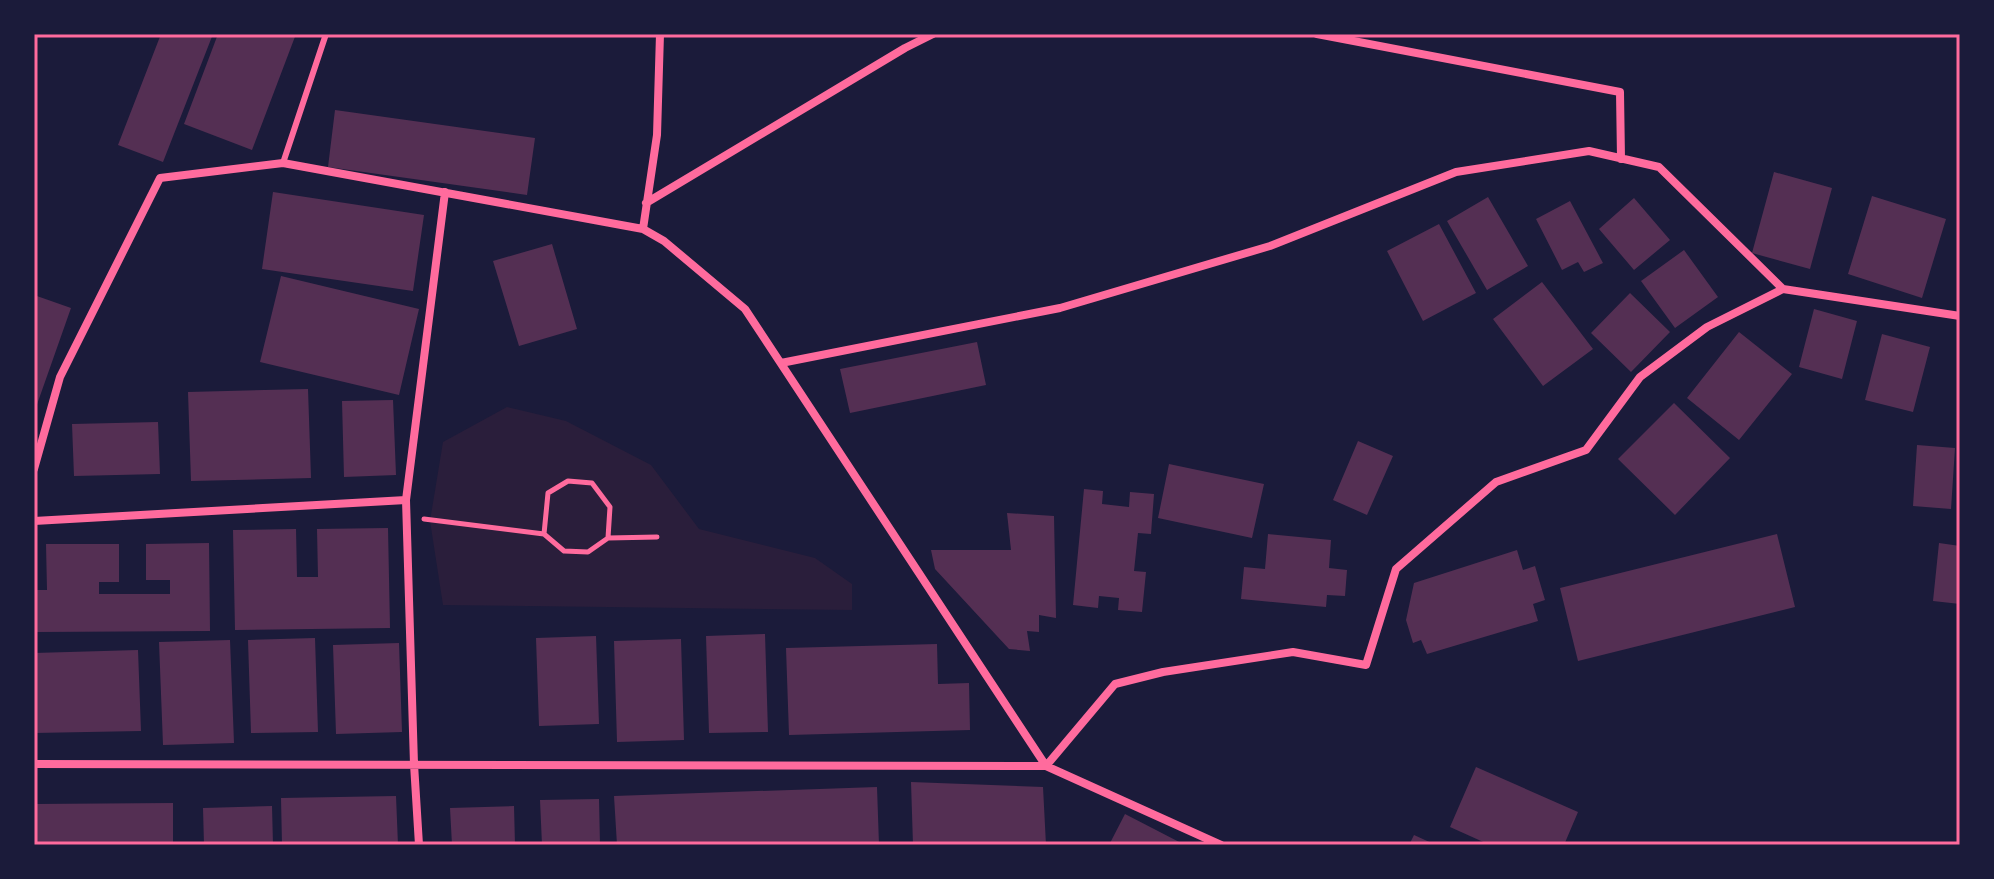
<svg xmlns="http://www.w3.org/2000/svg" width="1994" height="879" font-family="Ubuntu,sans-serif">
	<rect width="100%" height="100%" fill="#1b1b3a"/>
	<path fill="#2a1e3b" d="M507,407L566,421L651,465L699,529L815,558L852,584V610L443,605L430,521L443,442Z"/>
	<path fill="#542f53" d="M161,34H213L163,162L118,145Z
		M218,34H296L252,150L184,124Z
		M335,110L535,138L527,195L328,167Z
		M1774,172L1832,188L1810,269L1752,253Z
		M273,192L424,215L413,291L262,269Z
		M1872,196L1946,219L1922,298L1848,274Z
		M1488,197L1528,266L1487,290L1447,221Z
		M1634,198L1670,240L1634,270L1599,229Z
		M1570,201L1603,263L1584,272L1578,262L1562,270L1536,219Z
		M1439,224L1476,293L1423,321L1387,251Z
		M552,244L577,329L519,346L493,261Z
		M1684,250L1718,297L1675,328L1641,281Z
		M281,276L419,309L399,395L260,362Z
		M1542,282L1593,349L1543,386L1493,319Z
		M1630,293L1670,332L1631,372L1591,333Z
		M34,295L71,308L34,413Z
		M1814,309L1857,321L1842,379L1799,367Z
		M1739,332L1792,374L1739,440L1687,398Z
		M1882,334L1930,347L1913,412L1865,400Z
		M977,342L986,385L850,413L840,369Z
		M308,389L311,478L191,481L188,392Z
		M393,400L396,475L344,477L342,401Z
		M1674,403L1730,458L1675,515L1618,459Z
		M158,422L160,474L74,476L72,424Z
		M1358,441L1393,456L1367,515L1333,500Z
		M1917,445L1955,448L1951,509L1913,506Z
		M1169,464L1264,484L1252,538L1158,518Z
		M1084,489L1103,491L1102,504L1129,507L1130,492L1154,494L1151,534L1138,533L1134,571L1146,572L1142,612L1118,610L1119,598L1099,596L1098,608L1073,605Z
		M1007,513L1054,516L1056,618L1039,615V632L1027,631L1030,651L1009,649L935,569L931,550H1011Z
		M388,528L390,628L235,630L233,530L296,529L297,577H318L317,529Z
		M1268,534L1331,540L1329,568L1347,570L1345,596L1327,595L1326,607L1241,599L1244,567L1265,569Z
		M1777,534L1795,607L1578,661L1560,588Z
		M209,543L210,631L37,632V590H47L46,544H119V582H99V594H170V580H146V544Z
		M1939,543L1960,546V604L1933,601Z
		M1517,550L1523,570L1535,566L1545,600L1533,604L1538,621L1427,654L1421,640L1413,643L1406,620L1414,583Z
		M765,634L768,732L709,733L706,636Z
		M596,636L599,724L539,726L536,638Z
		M315,638L318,732L251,733L248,640Z
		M681,639L684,740L617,742L614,641Z
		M230,640L234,743L163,745L159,642Z
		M399,643L402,732L336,734L333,645Z
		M937,644L938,684L969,683L970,730L789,735L786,648Z
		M138,650L141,731L34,733V653Z
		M1476,767L1578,812L1564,845H1490L1450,827Z
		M911,782L1043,787L1046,845H913Z
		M877,787L879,845H617L614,796Z
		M396,796L398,845H282L281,798Z
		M599,799L600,845H542L540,800Z
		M173,803V845H34V804Z
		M272,806L273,845H204L203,808Z
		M514,806L515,845H452L450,808Z
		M1125,814L1185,845H1109Z
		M1414,835L1436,845H1409Z"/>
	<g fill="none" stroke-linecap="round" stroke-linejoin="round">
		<path stroke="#ff6b9d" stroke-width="5" d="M424,519L544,534L548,493L568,481L592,483L610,507L608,538
			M544,534L564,551L588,552L608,538L657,537"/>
		<path stroke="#ff6b9d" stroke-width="6" d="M283,163L326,34"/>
		<path stroke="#ff6b9d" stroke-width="8" d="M1317,34L1620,92L1621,159
			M646,203L905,48L933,34
			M643,229L657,135L660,34
			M781,363L1060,308L1270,246L1456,172L1589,151L1659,167L1783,289
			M34,469L60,377L160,178L283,163L643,229L664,241L745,309L1046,766L1115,684L1163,672L1293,652L1366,665L1396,569L1496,482L1586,450L1640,377L1707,327L1783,289L1960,316
			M34,521L406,500
			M34,764L1046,766L1221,845
			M419,845L414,764L406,500L445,192"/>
	</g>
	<rect width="1994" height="879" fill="none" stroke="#1b1b3a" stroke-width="72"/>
	<rect x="36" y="36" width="1922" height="807" fill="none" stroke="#ff6b9d" stroke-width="3"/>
</svg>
